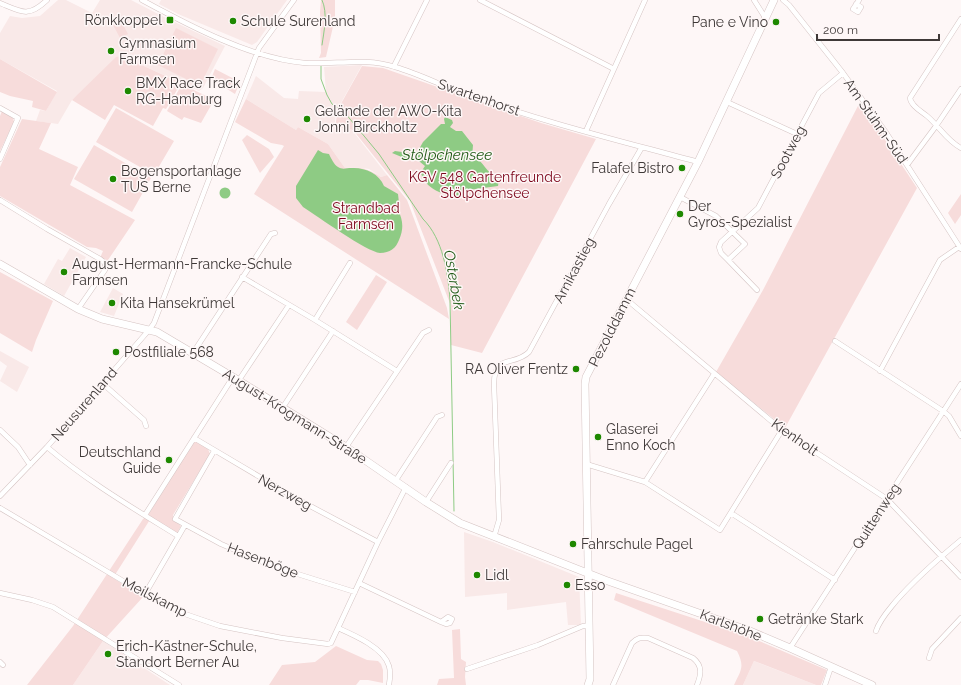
<svg xmlns="http://www.w3.org/2000/svg" width="961" height="685" font-family="Raleway,sans-serif">
	<rect width="100%" height="100%" fill="#fef7f7"/>
	<path fill="#f9e9e8" d="M58,0H66L92,13L100,0H131L164,17L225,46L203,88L199,91L122,56L72,100L58,124L36,121L40,110L46,111L57,91L0,59V33L10,16L22,18L40,16Z
		M161,0H287L257,42L252,45L178,14L159,4Z
		M362,65L337,110L334,127L352,130L387,175L381,177L369,169L353,167L345,168L328,144L298,127L296,130L246,99L256,76L284,98L298,99L299,91L326,92L324,67Z
		M70,248L86,257L64,296L44,284L58,259L62,261Z
		M113,288L123,294L114,316L100,312Z
		M0,351L29,367L17,392L0,381L7,366L0,361Z
		M464,532L493,542L579,577L581,625H568L566,602L507,610V593L465,597Z
		M103,641L170,685H73Z
		M754,661L782,672L816,685H743Z"/>
	<path fill="#f7dcdb" d="M321,0H335V18L326,57L319,58L321,53L320,12Z
		M119,17L128,34L120,38L111,21Z
		M176,28L218,49L200,86L158,65Z
		M122,56L181,83L166,109L163,108L153,126L114,105L105,120L72,100L116,57Z
		M0,59L57,92L46,111L32,107L33,101L10,96L0,92Z
		M362,66L383,68L541,123L596,139L482,353L451,345V306L410,201L353,130L335,127L338,109Z
		M215,69L240,82L235,94L211,79Z
		M182,84L214,100L201,123L184,117L182,120L167,111Z
		M246,99L296,130L298,127L328,144L345,168C360,166 369,169 381,177L387,175L407,200L447,308L449,319L254,194L284,146L282,145L271,143L235,122Z
		M860,102L917,188L785,428L716,372L763,290Z
		M116,108L174,141L154,175L96,142Z
		M2,111L13,118L14,122L0,151V116Z
		M22,119L51,123L39,149L78,167L70,185L135,220L106,263L100,258L103,251L96,248L87,247L0,196V167Z
		M247,135L269,149L274,157L260,173L242,140Z
		M94,145L151,178L132,212L74,179Z
		M961,194V215L955,224L948,213Z
		M0,272L53,301L36,340L32,352L0,333Z
		M376,275L387,282L357,330L346,322Z
		M195,442H198L208,449L210,454L173,515V519L181,526L177,533L151,518L113,578L143,597L103,641L73,685H27L73,626L143,519L148,515L192,444Z
		M616,593L745,635L827,670L821,685H816L754,661L743,685H734C741,670 745,667 737,651L614,600Z
		M460,629L461,659L466,662L465,677L466,685H437L439,679L454,678L452,630Z
		M336,646L367,660L378,661L381,664L383,670V683L368,680H360L356,685H269L282,665L315,662Z"/>
	<path fill="#8ecb84" d="M445,117L452,120L453,123L450,127L456,131H462L473,145L472,158H477C485,166 490,175 499,180L498,186L468,190L466,194C450,200 423,189 421,172L425,166L414,157L409,160L392,153L395,151L409,153L418,151L423,142L441,124H445L444,119Z
		M318,150L323,153L329,154C331,158 334,165 338,167C342,170 347,168 351,168C364,167 379,173 384,186L398,194L399,203L393,209L398,210C403,220 404,229 399,240C396,248 390,253 380,253C367,252 317,216 303,207L296,198V186Z
		M219.5 193a5.5 5.5 0 1 1 11 0a5.5 5.5 0 1 1-11 0Z"/>
	<g fill="none" stroke-linecap="round" stroke-linejoin="round">
		<path stroke="#8ecb84" stroke-width="1" d="M322,0C328,13 324,31 322,45
			M321,66V79L327,95L332,104L345,113L379,154L423,219C443,239 448,273 450,300L454,511"/>
		<g stroke="#d5c4c3" stroke-width="5.5">
			<path id="street" d="M142,0C188,25 252,59 305,63C335,65 365,57 395,67C420,74 444,87 468,95C543,122 621,141 698,162
				M480,0L614,69
				M754,0L766,19
				M783,0L789,5L843,73L885,131L961,249
				M0,3C22,12 28,18 47,0
				M856,4L861,7L858,12L853,9L859,0
				M961,19L910,98C911,106 921,111 927,116C939,126 947,141 961,148
				M394,66L427,0
				M727,102L797,134
				M0,108L18,118L0,159
				M586,131L645,0
				M907,165L936,126L961,89
				M680,197L716,216L745,244L728,260L721,253L719,247L721,242L758,208L819,93L843,73
				M0,200L47,229L100,259L105,263V270L78,309
				M728,260L757,290
				M242,277L315,320L397,371
				M626,299L782,430L887,499L961,577
				M315,320L350,263
				M835,341L943,411L949,416L961,436
				M193,353L271,234L275,233
				M880,371L940,260L959,247
				M239,380L289,305
				M102,383L144,420L146,426
				M283,407L333,331
				M0,430L18,447L30,465
				M194,438L297,499L378,542
				M47,447C87,481 133,508 178,536
				M346,447L423,333L429,330
				M214,451L175,519L221,544L272,566L355,592
				M586,464L645,482L720,530L782,430
				M396,480L437,417L442,415
				M645,482L714,374
				M0,496L47,447L149,330L154,323L259,48L294,0
				M426,502L451,463
				M0,508L145,594L185,614L220,626L282,638L328,644L331,643L338,628L378,542L406,487
				M731,513L835,580
				M145,515L233,377
				M494,537L499,520L494,384C494,353 514,367 529,352L609,204L642,147
				M359,583L441,622L446,624L450,623L452,619L448,617L441,622
				M0,593L32,600L53,607L179,685
				M145,594L185,525
				M338,628C354,635 384,648 389,666C391,673 390,679 389,685
				M876,631C880,619 888,611 896,601C916,578 938,559 961,540
				M790,648L961,384
				M929,658L932,649L961,618
				M0,662L3,665
				M467,669L538,645L583,626H589
				M613,685L632,643C637,638 641,637 648,638L693,658C703,666 701,675 697,685
				M825,685L831,667"/>
		</g>
		<g stroke="#d5c4c3" stroke-width="8">
			<path id="secondary" d="M0,264L78,309L102,319L157,332L233,377L346,447L426,502L460,523L605,580L750,631L790,648L872,685
				M588,685L590,679L585,384L586,377L698,162L774,0"/>
		</g>
		<use href="#street" stroke="#fff" stroke-width="4.5"/>
		<use href="#secondary" stroke="#fff" stroke-width="7"/>
	</g>
	<g fill="#1e8800" stroke="#fef7f7" stroke-width="1.5">
		<rect x="166" y="16" width="8" height="8" rx="2"/>
		<circle cx="233" cy="21" r="4"/>
		<circle cx="776" cy="22" r="4"/>
		<circle cx="111" cy="51" r="4"/>
		<circle cx="128" cy="91" r="4"/>
		<circle cx="307" cy="119" r="4"/>
		<circle cx="682" cy="168" r="4"/>
		<circle cx="113" cy="179" r="4"/>
		<circle cx="680" cy="214" r="4"/>
		<circle cx="64" cy="272" r="4"/>
		<circle cx="112" cy="303" r="4"/>
		<circle cx="116" cy="352" r="4"/>
		<circle cx="576" cy="369" r="4"/>
		<circle cx="598" cy="437" r="4"/>
		<circle cx="169" cy="460" r="4"/>
		<circle cx="573" cy="544" r="4"/>
		<circle cx="477" cy="575" r="4"/>
		<circle cx="567" cy="585" r="4"/>
		<circle cx="760" cy="619" r="4"/>
		<circle cx="108" cy="654" r="4"/>
	</g>
	<g text-anchor="middle" stroke-width="3" stroke-linejoin="round" paint-order="stroke">
		<g font-size="14" fill="#3f3938" stroke="#fef7f7" text-anchor="start">
			<text x="162" y="25" text-anchor="end">Rönkkoppel</text>
			<text x="241" y="26">Schule Surenland</text>
			<text x="768" y="27" text-anchor="end">Pane e Vino</text>
			<text x="119" y="48">Gymnasium<tspan x="119" dy="16">Farmsen</tspan></text>
			<text x="136" y="88">BMX Race Track<tspan x="136" dy="16">RG-Hamburg</tspan></text>
			<text x="315" y="116">Gelände der AWO-Kita<tspan x="315" dy="16">Jonni Birckholtz</tspan></text>
			<text x="674" y="173" text-anchor="end">Falafel Bistro</text>
			<text x="121" y="176">Bogensportanlage<tspan x="121" dy="16">TUS Berne</tspan></text>
			<text x="688" y="211">Der<tspan x="688" dy="16">Gyros-Spezialist</tspan></text>
			<text x="72" y="269">August-Hermann-Francke-Schule<tspan x="72" dy="16">Farmsen</tspan></text>
			<text x="120" y="308">Kita Hansekrümel</text>
			<text x="124" y="357">Postfiliale 568</text>
			<text x="568" y="374" text-anchor="end">RA Oliver Frentz</text>
			<text x="606" y="434">Glaserei<tspan x="606" dy="16">Enno Koch</tspan></text>
			<text x="161" y="457" text-anchor="end">Deutschland<tspan x="161" dy="16">Guide</tspan></text>
			<text x="581" y="549">Fahrschule Pagel</text>
			<text x="485" y="580">Lidl</text>
			<text x="575" y="590">Esso</text>
			<text x="768" y="624">Getränke Stark</text>
			<text x="116" y="651">Erich-Kästner-Schule,<tspan x="116" dy="16">Standort Berner Au</tspan></text>
		</g>
		<g font-size="14" fill="#3f3938" stroke="#fef7f7">
			<text transform="translate(479 97) rotate(19)" y="5">Swartenhorst</text>
			<text transform="translate(876 121) rotate(55)" y="5">Am Stühm-Süd</text>
			<text transform="translate(788 152) rotate(-62)" y="5">Sootweg</text>
			<text transform="translate(574 270) rotate(-62)" y="5">Arnikastieg</text>
			<text transform="translate(612 327) rotate(-63)" y="5">Pezolddamm</text>
			<text transform="translate(84 404) rotate(-49)" y="5">Neusurenland</text>
			<text transform="translate(295 416) rotate(32)" y="5">August-Krogmann-Straße</text>
			<text transform="translate(795 437) rotate(35)" y="5">Kienholt</text>
			<text transform="translate(285 492) rotate(29)" y="5">Nerzweg</text>
			<text transform="translate(876 516) rotate(-57)" y="5">Quittenweg</text>
			<text transform="translate(263 560) rotate(21)" y="5">Hasenböge</text>
			<text transform="translate(155 597) rotate(27)" y="5">Meilskamp</text>
			<text transform="translate(731 625) rotate(21)" y="5">Karlshöhe</text>
		</g>
		<g font-size="14" fill="#7d071c" stroke="#fef7f7">
			<text x="485" y="182">KGV 548 Gartenfreunde<tspan x="485" dy="16">Stölpchensee</tspan></text>
			<text x="366" y="213">Strandbad<tspan x="366" dy="16">Farmsen</tspan></text>
		</g>
		<g font-size="15" font-style="italic" fill="#225c18" stroke="#fef7f7">
			<text x="447" y="160">Stölpchensee</text>
			<text transform="translate(454 280) rotate(80)" y="5">Osterbek</text>
		</g>
	</g>
	<path d="M817 34v6h122v-6" fill="none" stroke="#3f3938" stroke-width="2"/>
	<text x="823" y="34" font-size="12" fill="#3f3938" stroke="#fef7f7" stroke-width="3" paint-order="stroke">200 m</text>
</svg>
